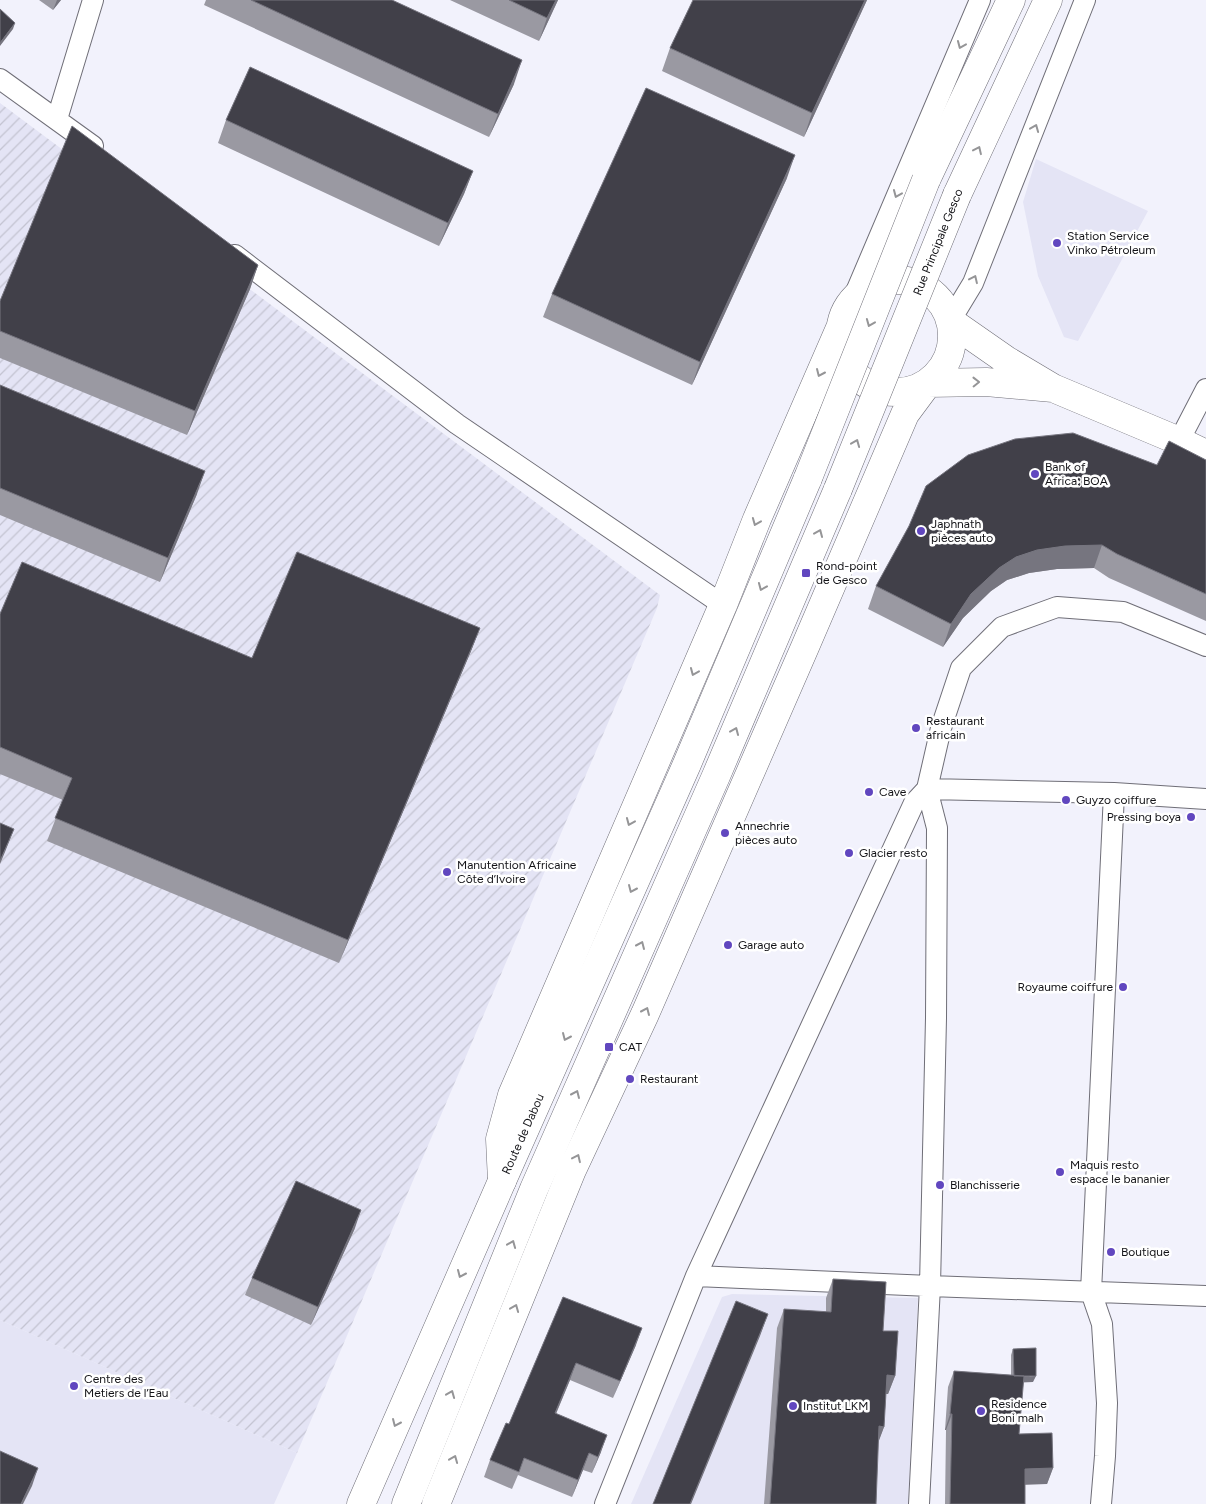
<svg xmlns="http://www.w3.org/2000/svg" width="1206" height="1504" font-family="Figtree,sans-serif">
	<defs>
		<pattern id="industrial-furrows" width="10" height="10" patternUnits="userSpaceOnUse" patternTransform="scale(1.25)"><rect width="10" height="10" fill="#e4e4f5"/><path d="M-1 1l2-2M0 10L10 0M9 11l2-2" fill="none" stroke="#c3c3d1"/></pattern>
	</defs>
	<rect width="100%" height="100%" fill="#f2f2fc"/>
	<path fill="#e4e4f5" d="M1036,159L1148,211L1078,341L1064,337L1038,276L1023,202Z
		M732,1294L918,1298L908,1504H631L722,1297Z
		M0,1320L297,1453L274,1504H0Z"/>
	<path fill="url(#industrial-furrows)" d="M0,103L660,595L657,608L297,1453L0,1320Z"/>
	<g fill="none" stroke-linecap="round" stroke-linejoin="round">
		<g stroke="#6f6e77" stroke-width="22">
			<path id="street" d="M0,79L93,146
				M57,119L93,0
				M235,255L457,424L723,605
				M852,301L980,0
				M950,321L973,283L1085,0
				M1179,441L1206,389
				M696,1276L930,1286L1206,1296
				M605,1504L696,1276L914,803L927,789L941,728L961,668L1002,627L1057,607L1123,612L1206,646
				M919,1504L930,1286L936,1018L937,828L927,789L1114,793L1206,799
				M1101,1504L1105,1456L1107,1403L1102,1324L1091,1292L1114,793"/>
		</g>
		<g stroke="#6f6e77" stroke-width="29">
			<path id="secondary" d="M840 336a56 56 0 1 1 112 0a56 56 0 1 1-112 0Z
				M950,321L1006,360L1053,388L1179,441L1206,454
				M502,1181L500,1139L512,1095L723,605L757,519L840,328
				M436,1504L572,1170L645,1014L805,647L905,414L928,383L986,382L1053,388"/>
		</g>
		<g stroke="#6f6e77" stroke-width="29">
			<path id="primary" d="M926,180L1011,0
				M957,195L1048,0
				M361,1504L502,1181L687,764L808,478
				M406,1504L534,1189L716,776L838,489"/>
		</g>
		<use href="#street" stroke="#fff" stroke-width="20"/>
		<use href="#secondary" stroke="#fff" stroke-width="28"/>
		<use href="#primary" stroke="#fff" stroke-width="28"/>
		<g stroke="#6f6e77" stroke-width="29" stroke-linecap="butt">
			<path id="primary-bridge" d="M808,478L926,180
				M838,489L957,195"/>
		</g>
		<use href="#primary-bridge" stroke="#fff" stroke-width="28"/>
	</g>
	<path fill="#9a99a2" d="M39,0H61L53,10Z
		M206,0H392L514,84L489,137L204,5Z
		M450,0H558L539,41Z
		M867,0L804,137L662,71L670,48Z
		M226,120L473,171L464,194L439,246L218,143Z
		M787,178L692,385L543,317L552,294Z
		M258,265L250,289L187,435L0,358V301Z
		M0,385L197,494L160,582L0,515Z
		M1206,460V621L1109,578L1094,568L1057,569L1029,573L1007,580L991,591L963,618L943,647L868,609L876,586L1157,465Z
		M0,614L252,658L480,628L471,651L339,963L47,841L63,800L0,774Z
		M355,1228L311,1325L245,1295L252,1278Z
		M833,1279L883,1331L895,1376L888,1394H886L884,1427L878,1442L876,1504H764L777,1328L784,1309L826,1312V1298Z
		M563,1297L636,1345L613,1398L570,1380L556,1414L601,1452L592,1473L583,1470L572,1497L518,1475L512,1489L484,1477L490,1460L509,1424Z
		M1013,1349L1033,1382H1023L1019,1434L1053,1468L1047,1484H1025V1504H945L946,1430H945L948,1387L954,1371L1011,1376V1355Z"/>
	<path fill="#76757f" d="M57,0H61L53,10Z
		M556,0H558L539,41L547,18Z
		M865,0H867L804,137L812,113Z
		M15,23L13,29L0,46V43Z
		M522,60L514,84L489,137L498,114Z
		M795,155L787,178L692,385L700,362Z
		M473,171L464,194L439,246L448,223Z
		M258,265L250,289L187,435L195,411Z
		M205,471L197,494L160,582L168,558Z
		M1102,545L1094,568L1057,569L1029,573L1007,580L991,591L963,618L943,647L951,624L971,594L999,568L1016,557L1037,550L1065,546Z
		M480,628L471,651L339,963L348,940Z
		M14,829L5,852L0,864V861Z
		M361,1210L355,1228L311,1325L318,1307Z
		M768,1314L760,1336L691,1504H690Z
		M642,1328L636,1345L613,1398L620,1381Z
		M576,1363L570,1380L549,1430L555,1413Z
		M887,1375L895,1376L888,1394H880Z
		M1036,1376L1033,1382L1011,1383L1014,1377Z
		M950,1414H952L946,1430H945Z
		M879,1426L884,1427L877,1446Z
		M607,1435L601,1452L592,1473L598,1457Z
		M589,1453L583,1470L572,1497L578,1480Z
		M38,1468L32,1486L23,1504H21Z
		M1053,1468L1047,1484L1020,1485L1025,1469Z"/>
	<path fill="#414049" stroke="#76757f" d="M251,0H392L522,60L498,114Z
		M509,0H556L547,18Z
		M693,0H865L812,113L670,48Z
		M0,9L15,23L0,43Z
		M250,67L473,171L448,223L226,120Z
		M646,88L795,155L700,362L552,294Z
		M72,126L258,265L195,411L0,331V301Z
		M0,385L205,471L168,558L0,488Z
		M1073,433L1157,465L1169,441L1206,460V594L1117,554L1102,545L1065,546L1037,550L1016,557L999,568L971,594L951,624L876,586L909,526L926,486L968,455L1015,439Z
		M297,552L480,628L348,940L55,818L72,778L0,747V614L22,562L252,658Z
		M0,823L14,829L0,861Z
		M296,1181L361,1210L318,1307L252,1278Z
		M833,1279L886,1282L883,1331H898L895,1376L887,1375L884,1427L879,1426L876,1504H770L784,1309L831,1312Z
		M563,1297L642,1328L620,1381L576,1363L555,1413L607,1435L598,1457L589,1453L578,1480L524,1458L519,1472L490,1460L506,1423L509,1424Z
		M736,1301L768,1314L690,1504H653Z
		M1036,1348V1376H1014L1013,1349Z
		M954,1371L1024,1376L1019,1434L1052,1433L1053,1468L1025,1469V1504H950L952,1414H950Z
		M0,1451L38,1468L21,1504H0Z"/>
	<defs><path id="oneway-chevron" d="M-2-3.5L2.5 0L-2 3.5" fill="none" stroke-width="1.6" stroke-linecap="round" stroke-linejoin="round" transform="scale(1.25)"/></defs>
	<g stroke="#959597">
		<use href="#oneway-chevron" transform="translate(961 45) rotate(113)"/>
		<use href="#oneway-chevron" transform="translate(1035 128) rotate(-68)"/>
		<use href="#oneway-chevron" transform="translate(978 150) rotate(-65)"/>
		<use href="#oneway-chevron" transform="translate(897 194) rotate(113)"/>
		<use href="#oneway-chevron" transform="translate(974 279) rotate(-65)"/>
		<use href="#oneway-chevron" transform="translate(870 323) rotate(112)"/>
		<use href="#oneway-chevron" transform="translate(820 373) rotate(114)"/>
		<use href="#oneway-chevron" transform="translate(976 382) rotate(-1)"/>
		<use href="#oneway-chevron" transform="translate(856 443) rotate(-68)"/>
		<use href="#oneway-chevron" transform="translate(756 522) rotate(112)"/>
		<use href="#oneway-chevron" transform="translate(819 533) rotate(-67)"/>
		<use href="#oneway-chevron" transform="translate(762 587) rotate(113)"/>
		<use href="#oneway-chevron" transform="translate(694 672) rotate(113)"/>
		<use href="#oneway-chevron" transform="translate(735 731) rotate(-67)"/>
		<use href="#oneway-chevron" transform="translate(630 822) rotate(113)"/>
		<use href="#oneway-chevron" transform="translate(632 889) rotate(114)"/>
		<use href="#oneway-chevron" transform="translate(641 945) rotate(-66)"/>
		<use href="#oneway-chevron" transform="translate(646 1011) rotate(-66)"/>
		<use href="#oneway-chevron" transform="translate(566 1037) rotate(114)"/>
		<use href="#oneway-chevron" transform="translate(576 1094) rotate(-66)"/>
		<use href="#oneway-chevron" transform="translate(577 1158) rotate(-65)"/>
		<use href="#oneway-chevron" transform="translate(512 1244) rotate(-68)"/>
		<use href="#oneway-chevron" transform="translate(461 1274) rotate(114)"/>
		<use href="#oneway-chevron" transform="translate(515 1308) rotate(-68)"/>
		<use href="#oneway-chevron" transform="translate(451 1394) rotate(-68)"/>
		<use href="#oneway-chevron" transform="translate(396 1423) rotate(114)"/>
		<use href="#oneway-chevron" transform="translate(454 1459) rotate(-68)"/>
	</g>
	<g fill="#6147bf" stroke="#fff" stroke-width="2">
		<circle cx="1057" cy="243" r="5"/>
		<circle cx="1035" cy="474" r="5"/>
		<circle cx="921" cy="531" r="5"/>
		<rect x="801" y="568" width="10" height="10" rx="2.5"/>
		<circle cx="916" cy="728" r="5"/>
		<circle cx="869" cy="792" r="5"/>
		<circle cx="1066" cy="800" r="5"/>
		<circle cx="1191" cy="817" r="5"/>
		<circle cx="725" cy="833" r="5"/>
		<circle cx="849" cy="853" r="5"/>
		<circle cx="447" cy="872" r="5"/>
		<circle cx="728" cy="945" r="5"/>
		<circle cx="1123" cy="987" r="5"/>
		<rect x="604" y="1042" width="10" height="10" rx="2.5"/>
		<circle cx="630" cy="1079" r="5"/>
		<circle cx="1060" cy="1172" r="5"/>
		<circle cx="940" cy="1185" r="5"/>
		<circle cx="1111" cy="1252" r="5"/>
		<circle cx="74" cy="1386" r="5"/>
		<circle cx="793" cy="1406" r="5"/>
		<circle cx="981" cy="1411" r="5"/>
	</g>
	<g text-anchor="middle" stroke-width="5" stroke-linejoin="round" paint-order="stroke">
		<g font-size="12" fill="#131317" stroke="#fff" text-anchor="start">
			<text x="1067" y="240">Station Service<tspan x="1067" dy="14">Vinko Pétroleum</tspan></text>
			<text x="1045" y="471">Bank of<tspan x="1045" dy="14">Africa: BOA</tspan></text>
			<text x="931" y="528">Japhnath<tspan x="931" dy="14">pièces auto</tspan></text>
			<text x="816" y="570">Rond-point<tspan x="816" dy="14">de Gesco</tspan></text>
			<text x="926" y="725">Restaurant<tspan x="926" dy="14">africain</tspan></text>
			<text x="879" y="796">Cave</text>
			<text x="1076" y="804">Guyzo coiffure</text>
			<text x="1181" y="821" text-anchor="end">Pressing boya</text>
			<text x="735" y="830">Annechrie<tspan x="735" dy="14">pièces auto</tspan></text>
			<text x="859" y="857">Glacier resto</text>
			<text x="457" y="869">Manutention Africaine<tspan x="457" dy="14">Côte d’Ivoire</tspan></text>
			<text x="738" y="949">Garage auto</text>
			<text x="1113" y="991" text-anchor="end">Royaume coiffure</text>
			<text x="619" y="1051">CAT</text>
			<text x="640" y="1083">Restaurant</text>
			<text x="1070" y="1169">Maquis resto<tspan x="1070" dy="14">espace le bananier</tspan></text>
			<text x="950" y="1189">Blanchisserie</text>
			<text x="1121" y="1256">Boutique</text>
			<text x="84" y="1383">Centre des<tspan x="84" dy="14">Metiers de l’Eau</tspan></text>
			<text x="991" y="1408">Residence<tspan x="991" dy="14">Boni malh</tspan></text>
			<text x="803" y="1410">Institut LKM</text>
		</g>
		<g font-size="12" fill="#131317" stroke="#fff">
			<text transform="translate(938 242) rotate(-68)" y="4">Rue Principale Gesco</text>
			<text transform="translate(523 1134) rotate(-66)" y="4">Route de Dabou</text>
		</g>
	</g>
</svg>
